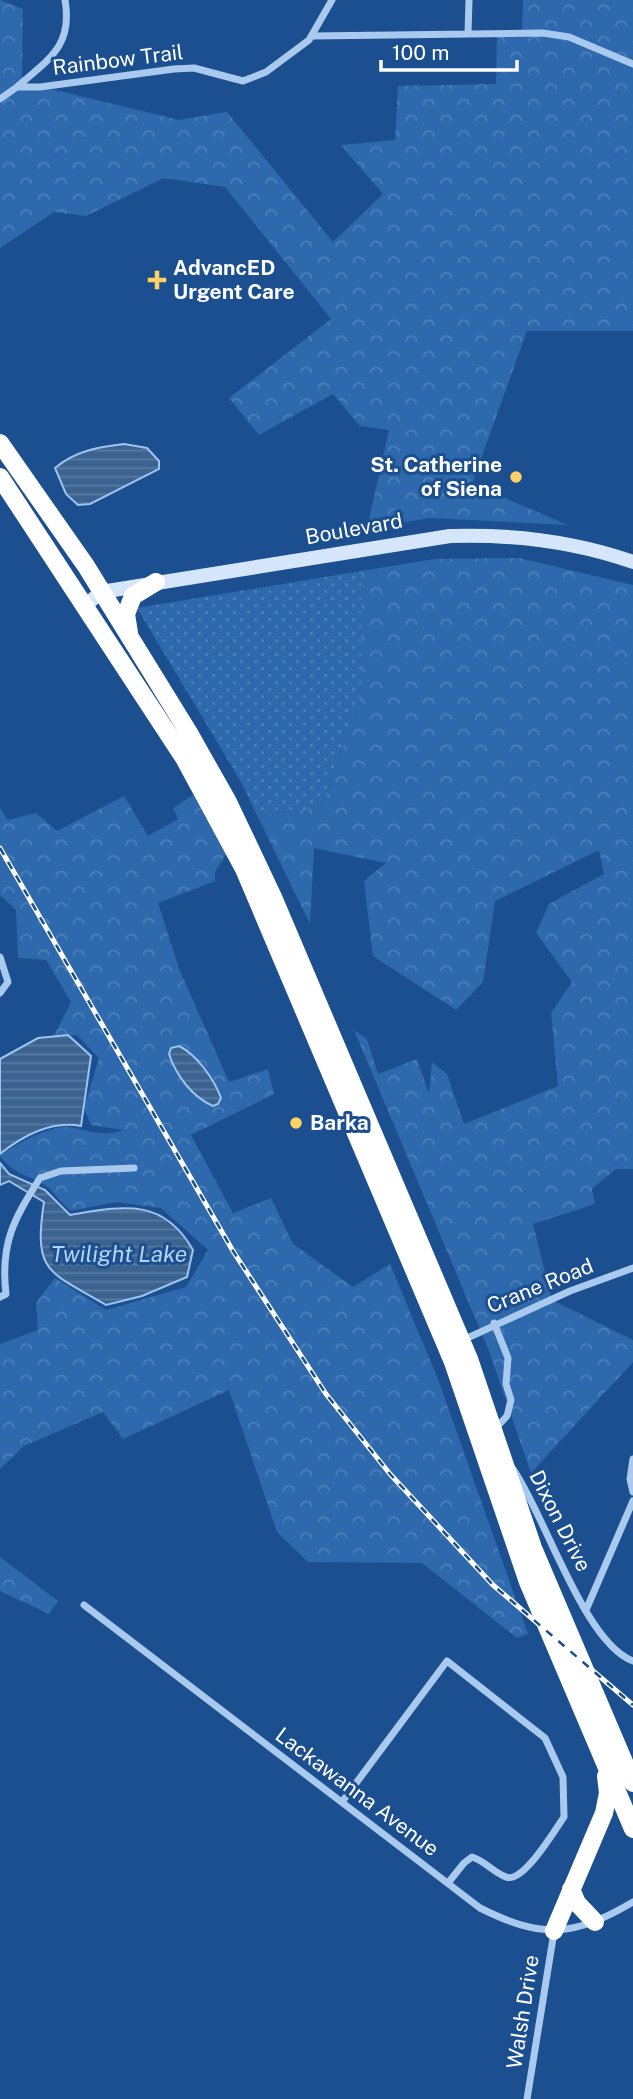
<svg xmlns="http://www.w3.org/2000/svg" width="633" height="2099" font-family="'Public Sans',sans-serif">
	<defs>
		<pattern id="forest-crowns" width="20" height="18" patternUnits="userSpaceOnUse" patternTransform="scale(1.75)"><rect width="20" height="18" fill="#2e69ad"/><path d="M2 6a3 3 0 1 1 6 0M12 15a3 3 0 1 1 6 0" fill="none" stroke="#4d80b9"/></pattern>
		<pattern id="park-dots" width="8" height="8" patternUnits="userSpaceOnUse" patternTransform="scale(1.75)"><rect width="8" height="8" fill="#2e69ad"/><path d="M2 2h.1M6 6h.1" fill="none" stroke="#4d80b9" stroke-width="1.8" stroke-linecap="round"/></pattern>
		<pattern id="water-rules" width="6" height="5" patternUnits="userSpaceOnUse" patternTransform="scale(1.75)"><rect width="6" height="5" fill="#3c6290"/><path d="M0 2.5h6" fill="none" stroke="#597aa1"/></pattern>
	</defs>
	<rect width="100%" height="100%" fill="#1b4f8f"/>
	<path fill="url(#forest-crowns)" d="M0,0L23,9L22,82L179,120L227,112L333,242L383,194L341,145L395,140L398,86L496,84L497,34L522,32L523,0H633V331H527L472,484L568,525L430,518L367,528L389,430L360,426L333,394L259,435L229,398L331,319L225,187L164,178L86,216L54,212L0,248Z
		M519,558L633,585V1169H616L592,1189L595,1204L533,1224L552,1300L633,1340V1362L531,1473L489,1351L354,1030L367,1039L378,1074L417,1059L429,1094L432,1062L447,1074L464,1124L558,1086L551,1013L572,982L536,933L549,904L604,874L599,850L495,901L483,982L456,1010L373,956L364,881L386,863L314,848L310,924L258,817L322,806L361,694V571L435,559Z
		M193,795L226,854L215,872V881L158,903L180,971L229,1082L268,1069L274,1094L191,1135L233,1213L271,1198L293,1244L353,1287L390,1264L438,1379L528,1634L517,1638L422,1563L308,1562L277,1532L229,1390L123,1439L103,1412L24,1446L0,1469V1344L38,1330L36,1303L55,1278L106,1310L186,1287L208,1250L161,1208L115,1202L71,1211C61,1204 53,1189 43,1184C24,1173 15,1175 0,1156C13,1145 53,1124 70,1127C90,1131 104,1137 124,1130L91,1125L84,1108L99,1058L77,1035L54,1036L71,1002L46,960L18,958L16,910L0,895V808L8,820L36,813L57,831L124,796L148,836L178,819L173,808Z
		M0,1557L58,1601L49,1614L0,1591Z"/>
	<path fill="url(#park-dots)" d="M361,571V694L322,806L258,817L241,782L137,608Z"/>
	<path fill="url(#water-rules)" stroke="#9cc4f0" stroke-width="2" d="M124,444L147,448L159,461V469L90,504L78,505L66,494L55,468C75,451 98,447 124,444Z
		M68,1035L91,1056L81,1126C52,1120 22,1136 0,1154V1059L38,1038Z
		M179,1046C197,1055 214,1079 221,1098L218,1104L213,1106C192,1097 176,1075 169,1054L171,1048Z
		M0,1163L9,1174L45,1190L70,1215C123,1206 163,1197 193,1250L187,1277L142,1296L106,1305C49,1271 33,1274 44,1202L9,1181L0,1185Z"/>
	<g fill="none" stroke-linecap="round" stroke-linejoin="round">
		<path stroke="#a9c9ee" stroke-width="7" d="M468,34L469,0
			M312,36L543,33L569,37L633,64
			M18,86C49,59 73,46 65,0
			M0,99L17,87H40L174,69L194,68L243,81L266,72L309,40L332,0
			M0,957L8,982L0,993
			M0,1297L6,1294C0,1243 14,1219 40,1178L61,1171L134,1168
			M494,1323L508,1358L506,1384L511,1400L507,1416L495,1429
			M463,1340L570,1291L633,1268
			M633,1459L630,1479L633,1492
			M513,1469C545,1515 584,1643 633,1661
			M84,1605L480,1908C542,1939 574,1937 633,1902
			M586,1610L633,1501
			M342,1802L447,1661L545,1738L563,1777L564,1817C554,1831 523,1884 506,1877C493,1872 485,1861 472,1857L464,1863L448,1883
			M527,2099L554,1932"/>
		<path stroke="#d6e6fa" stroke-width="14" d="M86,605L101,592L450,536C513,534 573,541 633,562"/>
		<path stroke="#fff" stroke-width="18" d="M0,443L86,566L189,733L228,802L273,897L469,1359L533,1548L633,1783
			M0,477L184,758L244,869L453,1362L528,1582L633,1829
			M129,633L126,614L133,596L156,582
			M571,1889L577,1903L595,1922
			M554,1931L604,1813L608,1793L606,1776"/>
		<g stroke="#fff" stroke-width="5">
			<path id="rail" d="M0,848L233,1251L326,1394L390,1474L493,1585L633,1705"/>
		</g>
		<use href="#rail" stroke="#1b4f8f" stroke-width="2.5" stroke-dasharray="8" stroke-linecap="butt"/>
	</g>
	<g fill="#ffd166" stroke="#1b4f8f" stroke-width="2.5">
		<path d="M153.5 269.5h7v7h7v7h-7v7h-7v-7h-7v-7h7z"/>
		<circle cx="516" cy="477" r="7"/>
		<circle cx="296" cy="1123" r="7"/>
	</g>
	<g text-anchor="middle" stroke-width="6" stroke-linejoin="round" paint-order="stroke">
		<g font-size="21" fill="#fff" stroke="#1b4f8f">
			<text transform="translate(118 60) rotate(-7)" y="7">Rainbow Trail</text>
			<text transform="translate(354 529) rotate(-10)" y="7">Boulevard</text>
			<text transform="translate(540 1286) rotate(-22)" y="7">Crane Road</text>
			<text transform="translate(560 1521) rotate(63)" y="7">Dixon Drive</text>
			<text transform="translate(357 1792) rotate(37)" y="7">Lackawanna Avenue</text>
			<text transform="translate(523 2012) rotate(-81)" y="7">Walsh Drive</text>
		</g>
		<g font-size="21" font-weight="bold" fill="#fff" stroke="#1b4f8f" text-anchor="start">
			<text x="173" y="275">AdvancED<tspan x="173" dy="24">Urgent Care</tspan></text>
			<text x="502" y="472" text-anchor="end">St. Catherine<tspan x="502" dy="24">of Siena</tspan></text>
			<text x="310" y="1130">Barka</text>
		</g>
		<g font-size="23" font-style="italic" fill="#b5d3f5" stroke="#1b4f8f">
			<text x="119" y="1262">Twilight Lake</text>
		</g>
	</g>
	<path d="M381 60v10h136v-10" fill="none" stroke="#ffffff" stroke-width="3.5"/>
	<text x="392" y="60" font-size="21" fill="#ffffff" stroke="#1b4f8f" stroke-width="5" paint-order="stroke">100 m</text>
</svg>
